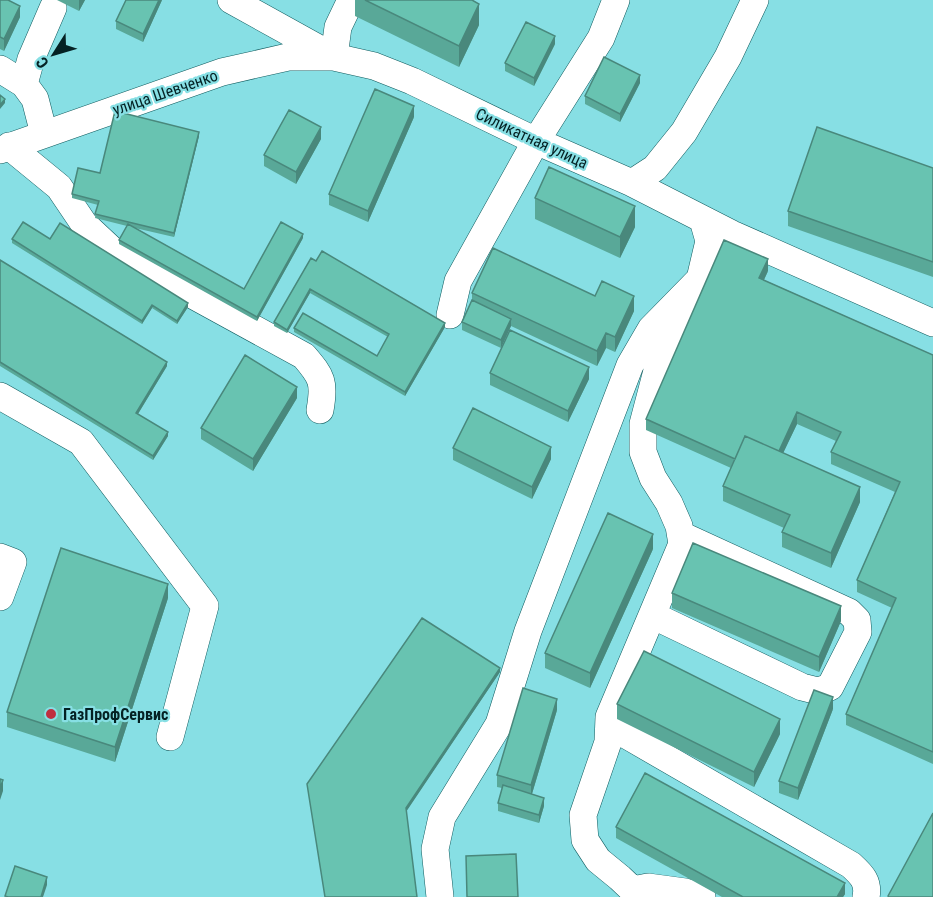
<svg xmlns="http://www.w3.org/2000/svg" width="933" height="897" font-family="'Roboto Condensed',sans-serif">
	<rect width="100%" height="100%" fill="#87dfe4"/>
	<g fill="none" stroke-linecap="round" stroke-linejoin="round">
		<g stroke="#0f5b5e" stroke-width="28">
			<path id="minor" d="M231,0L334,57L374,66L412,81L536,141L632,183L655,168L684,132L728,57L755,0
				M334,57L338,27L351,0
				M0,69L24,84L35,99L44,134
				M24,84L31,59L53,8
				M9,146L59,187L84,224L114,252L304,356C322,377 325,382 320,410
				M0,150L222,72L288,57H329
				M632,183L732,234L933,323
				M450,315L458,281L536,141L601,38L616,0
				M0,396L81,442L205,606L170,737
				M0,557L13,562L0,597
				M652,615L802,687L818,691L830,687L858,632L857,620L849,612L681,535
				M609,725L851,865C862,875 869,882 866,897
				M633,890L648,887L685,892L702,897
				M440,897L435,849L442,817L499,724L528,631L630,365L651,329L700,279L709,241L703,220
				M640,897L620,878L598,860L585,840L583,815L608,742L609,717L682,544L679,526L669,503L653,478L643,452V424L658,367L690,299"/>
		</g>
		<use href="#minor" stroke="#fff" stroke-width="27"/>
	</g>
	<path fill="#59a898" d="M0,0L20,17L4,51L0,49Z
		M57,0H85L79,11Z
		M162,0L143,42L116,29V21Z
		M355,0H472L479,25L459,67L355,16Z
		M555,44L534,86L505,71V63Z
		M640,83L620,122L585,104V96Z
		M414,117L368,222L329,205V194Z
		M199,136L174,237L135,228L244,289L303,238L257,321L119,244V240L127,226L95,218L98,205L72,198V194L100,173Z
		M321,139L296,184L264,166V155Z
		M933,168V277L788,226V211Z
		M535,198L635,227L620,258L535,219Z
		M12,239H50L188,307L177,324L152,308L142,324L12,243Z
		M311,258L445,327L405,396L294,332V328L377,356L388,337L310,293L287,333L274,326V322Z
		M0,260L167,366L138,414L168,436L153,460L0,366Z
		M768,271L764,280L933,355V764L846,725V714L892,608L857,592V580L895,492L831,464V452L836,441L797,424L783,453L860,502L831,568L782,547V532L784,528L723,501V486L731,468L646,430V419Z
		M472,293L595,296L634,311L615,352L606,348L597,366L511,326L501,348L462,330V322L472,300Z
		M490,373L589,379L568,422L490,385Z
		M297,398L253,471L201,439V428Z
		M453,448L551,459L532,499L453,460Z
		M653,549L590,688L545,668V653Z
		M672,593L841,621L819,672L672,608Z
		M168,598L115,762L7,727V712Z
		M500,672L406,811L417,897H325L307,784Z
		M617,704L780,734L754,787L617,719Z
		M833,709L798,800L779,793V781Z
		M557,710L532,794L544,806L539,823L498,811V803L502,788L497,787V775Z
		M616,827L845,894L843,897H722L616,838Z"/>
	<path fill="#49887c" d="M79,0H85L79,11Z
		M159,0H162L143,42V34Z
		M479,4V25L459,67V46Z
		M20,6V17L4,51V39Z
		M555,36V44L534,86V78Z
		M640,75V83L620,122V114Z
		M5,99V103L0,109V105Z
		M414,106V117L368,222V211Z
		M321,127V139L296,184V172Z
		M199,132V136L174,237V233Z
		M635,206V227L620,258V237Z
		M303,234V238L257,321V317Z
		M768,259V271L759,290V278Z
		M310,289V293L287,333V330Z
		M634,296V311L615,352V337Z
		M188,303V307L177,324V321Z
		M152,305V308L142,324V321Z
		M511,319V326L501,348V340Z
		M445,323V327L405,396V392Z
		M606,333V348L597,366V351Z
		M167,362V366L136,417V413Z
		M589,367V379L568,422V411Z
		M297,387V398L253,471V459Z
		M797,412V424L777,466V454Z
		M168,432V436L153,460V456Z
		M551,447V459L532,499V487Z
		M860,487V502L831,568V553Z
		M653,534V549L590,688V673Z
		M168,584V598L115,762V747Z
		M841,606V621L819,672V657Z
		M500,668V672L406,812V808Z
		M833,697V709L798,800V788Z
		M557,699V710L531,797V785Z
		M780,719V734L754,787V772Z
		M3,780V791L0,800V788Z
		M544,798V806L539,823V815Z
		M47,877V885L43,897H41Z
		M845,883V894L843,897H837Z"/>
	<path fill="#68c3b1" stroke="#49887c" stroke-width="1.5" d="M0,0H8L20,6L4,39L0,37Z
		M126,0H159L143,34L116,21Z
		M365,0H472L479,4L459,46Z
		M526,22L555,36L534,78L505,63Z
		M604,57L640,75L620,114L585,96Z
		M375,89L414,106L368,211L329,194Z
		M0,95L5,99L0,105Z
		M289,110L321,127L296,172L264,155Z
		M115,111L199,132L174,233L95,214L99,201L72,194L78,168L100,173Z
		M817,127L933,168V262L788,211Z
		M549,167L635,206L620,237L535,198Z
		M23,222L50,239L60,223L188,303L177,321L152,305L142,321L12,239Z
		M281,222L303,234L257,317L119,240L128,224L244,289Z
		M724,240L768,259L759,278L933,355V752L846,714L896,598L857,580L900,482L831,452L841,432L797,412L779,451L745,436L735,459L646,419Z
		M493,248L595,296L602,281L634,296L615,337L606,333L597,351L472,293Z
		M322,251L445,323L405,392L294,328L303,313L377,356L389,334L310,289L287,330L274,322L311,258L316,261Z
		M0,260L167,362L136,413L168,432L153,456L0,362Z
		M472,300L511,319L501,340L462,322Z
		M510,330L589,367L568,411L490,373Z
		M245,355L297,387L253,459L201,428Z
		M473,408L551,447L532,487L453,448Z
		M745,436L860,487L831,553L782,532L790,515L723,486Z
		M608,513L653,534L590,673L545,653Z
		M693,543L841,606L819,657L672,593Z
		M61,548L168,584L115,747L7,712Z
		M422,618L500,668L406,808L417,897H325L307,784Z
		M644,651L780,719L754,772L617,704Z
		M523,688L557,699L531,785L497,775Z
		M814,690L833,697L798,788L779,781Z
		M645,773L845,883L837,897H743L616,827Z
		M0,779L3,780L0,788Z
		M503,785L544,798L539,815L498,803Z
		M933,813V897H889L888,896Z
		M516,854L518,897H467L466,856Z
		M15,866L47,877L41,897H8L5,896Z"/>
	<circle fill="#bf2f40" stroke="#87dfe4" stroke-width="2" cx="51" cy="714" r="6"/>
	<g text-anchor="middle" stroke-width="4.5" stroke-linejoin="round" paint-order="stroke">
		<g font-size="16" fill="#042123" stroke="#87dfe4">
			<text transform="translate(165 92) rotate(-19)" y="6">улица Шевченко</text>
			<text transform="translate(532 138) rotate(25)" y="6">Силикатная улица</text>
		</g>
		<g font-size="16" font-weight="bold" fill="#042123" stroke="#87dfe4" text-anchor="start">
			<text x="63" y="720">ГазПрофСервис</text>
		</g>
	</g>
	<g transform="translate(54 54) rotate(233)" stroke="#87dfe4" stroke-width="4.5" paint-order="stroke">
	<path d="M0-4.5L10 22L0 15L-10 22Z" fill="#042123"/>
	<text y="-9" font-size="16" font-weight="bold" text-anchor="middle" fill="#042123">С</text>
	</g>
</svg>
